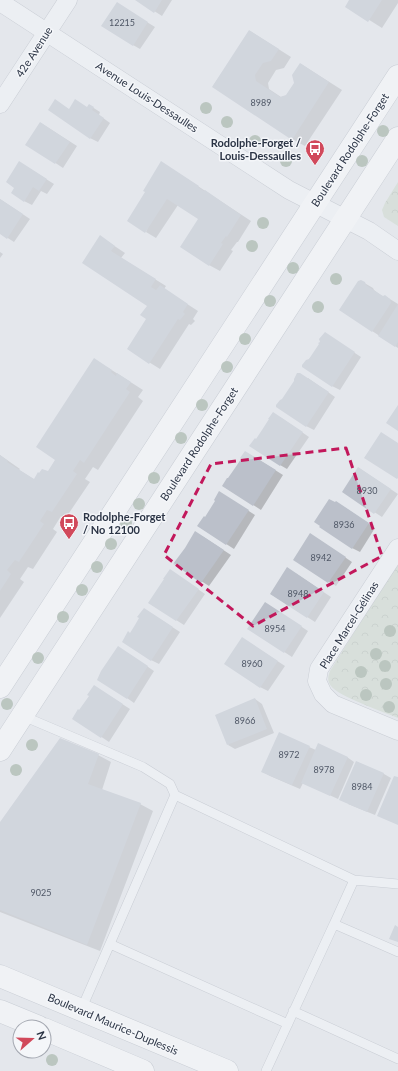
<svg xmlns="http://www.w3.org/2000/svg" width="398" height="1071" font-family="Lato,sans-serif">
	<defs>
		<pattern id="forest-crowns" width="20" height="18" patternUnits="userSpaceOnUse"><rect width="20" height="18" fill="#c9d6c5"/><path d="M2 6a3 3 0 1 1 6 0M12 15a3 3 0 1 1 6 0" fill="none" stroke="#adb8ab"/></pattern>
	</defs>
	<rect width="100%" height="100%" fill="#e4e7ec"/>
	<path fill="url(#forest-crowns)" d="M398,182V226L384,217L382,210L385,203Z
		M398,562V718C384,712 338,696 331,686C327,681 328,676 330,671Z"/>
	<path fill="#0003" d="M137,0H172L162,16Z
		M351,0H398V3L382,28L347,6Z
		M124,8L155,27L140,49L133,45Z
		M250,31L291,57L284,68L276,70L268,83L269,89L281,97L286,96L295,83L301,64L342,90L305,146L292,139L213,86Z
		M89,105L100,112L99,115L110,123L98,142L90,138L69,110L88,108Z
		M41,123L77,146L63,168L27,144Z
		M27,167L54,184L47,194L41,191L32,205L24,201Z
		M172,169L251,221L238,242H237L231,250L233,251L220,271L209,265L200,219L178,205L156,238L146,232Z
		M0,199L30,219L14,242L0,233Z
		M101,237L125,253L121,258L166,286L164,289L198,311L193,319L195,321L191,325L189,324L160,369L128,349L148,319V306Z
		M0,252L3,254L0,258Z
		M361,281L373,288L374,290L383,297L385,296L398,304V348L340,310Z
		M332,338L361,357L340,390L332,386L309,359Z
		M107,367L143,390L138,397L143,401L98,470L93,467L85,479L90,482L65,519L61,516L53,529L57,532L33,569L28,567L20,579L24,582L0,618V455L20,469L19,470L35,480L48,473Z
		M308,378L335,397L314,430L306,426Z
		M280,417L309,437L287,469L280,465L256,440Z
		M253,456L283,475L261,510L223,486Z
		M359,468L398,494L382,517L343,492Z
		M227,497L255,515L234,549L198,526Z
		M344,507L375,528L360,552L352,548Z
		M202,536L231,555L209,586L174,564L185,549Z
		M318,539L352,562L336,586L295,560Z
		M295,573L331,597L315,622L271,594Z
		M177,575L205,594L184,625L149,603Z
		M273,608L308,631L292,657L249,629Z
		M152,614L180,632L159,664L151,660Z
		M250,643L285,666L268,691L260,687Z
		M126,652L154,671L134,703L127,698Z
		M102,691L130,709L109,742L73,718L79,711Z
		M255,699L262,704L274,733L235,749L228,745Z
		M309,747L316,750L347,757L354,762L338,799L303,783L300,789L270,776L263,772Z
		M98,755L111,762L102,790L140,804L153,811L100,951L0,912V824Z
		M357,762L384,774L391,778L375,815L348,804Z"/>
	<path fill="#bbc0ca" d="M135,0H162L154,13Z
		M349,0H382L368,22L345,7Z
		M117,2L148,22L133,46L101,26Z
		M249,30L279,49L271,61L263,63L255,75L256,81L280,97L286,95L294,83L292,75L300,63L329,82L292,140L212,87Z
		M55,99L69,109L75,99L87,107L89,104L94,107L92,110L104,118L90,139L48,110Z
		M40,122L70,142L55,164L25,145Z
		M19,161L47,179L39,191L33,187L24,202L11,193L14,188L6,182Z
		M161,161L199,186L198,187L204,191L205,190L241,215L227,237L226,236L221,243L223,244L209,266L180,247L198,219L167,199L145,233L127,221L145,192L143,191Z
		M0,199L23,214L7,239L0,234Z
		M100,235L115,246L111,251L156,279L151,287L156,290L160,285L188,304L183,312L185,314L180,320L178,319L149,364L127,349L146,319L140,315L147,306L82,263Z
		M361,280L365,282L366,285L375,291L383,296L385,295L390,299L391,303L372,332L339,310L358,281Z
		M398,304V342L395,347L378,336Z
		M325,332L355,352L332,387L302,367V365L306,360L309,359L319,344L318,343L320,342L319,339Z
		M94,358L112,370L111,372L116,376L117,373L131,382L126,389L130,392L84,463L80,460L73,471L77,474L52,512L47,510L40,521L44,524L19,562L15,560L7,570L11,574L0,591V455L8,461L7,462L34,479L38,472L39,473L42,469L48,471L55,460L36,447Z
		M297,373H300L329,392L306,427L276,407V405L280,400L282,399L294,381V379Z
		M398,405V431L386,423Z
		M273,412L303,432L280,466L249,446L255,438L256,439L262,430L269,419H268Z
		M381,432L398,443V478L397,479L364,458Z
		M245,451L276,470L253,506L222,486L227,478H228L235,468L241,459L240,458Z
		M358,467L391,489L374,514L342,492Z
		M219,491L249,510L226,545L197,526L204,516L205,517L215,501L214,500Z
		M329,499L335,502L336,501L369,523L352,549L319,527L320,526L314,522Z
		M195,531L224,550L201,583L173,564L185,548Z
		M310,533L346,557L328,583L293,560Z
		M287,567L324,592L307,618L270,594Z
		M170,569L199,589L176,621L148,603L164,579H163Z
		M265,602L302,626L284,653L247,629Z
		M144,608L173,627L151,661L122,642L128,631L130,633L135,625L139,618L137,617Z
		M242,637L278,661L260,688L224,664Z
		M118,646L148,666L127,699L97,680L101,671Z
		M94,685L123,704L101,738L72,719L78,709L79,710L89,696L87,695Z
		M255,698L267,729L227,745L215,715Z
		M279,732L310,746L292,785L261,772Z
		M60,738L99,754L88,784L141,803L87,945L0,910V822Z
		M318,743L348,757L330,796L301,783Z
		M356,761L384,773L367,812L339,800Z
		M394,776L398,777V825L377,816Z
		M395,925L398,927V942L389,939Z"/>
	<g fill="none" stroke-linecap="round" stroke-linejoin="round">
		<g stroke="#a9aeb7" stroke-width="10">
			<path id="lane" d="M23,716L143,767L170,784L175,795
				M354,880L398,884
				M110,944L288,1024
				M81,1010L175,795L354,880L334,924
				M293,1011L398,1059
				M266,1071L334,924L398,952"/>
		</g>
		<g stroke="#a9aeb7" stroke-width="19">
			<path id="street" d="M0,2L289,190L369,231L398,251
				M0,104L68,0
				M398,548L319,669L317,681L323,694L333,704L398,731"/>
		</g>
		<g stroke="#a9aeb7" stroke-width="23">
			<path id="secondary" d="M0,687L398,76
				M0,750L398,138
				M0,976L227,1071
				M0,1011L39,1027
				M44,1029L143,1071"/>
		</g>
		<use href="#lane" stroke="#f7f8fa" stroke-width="9"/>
		<use href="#street" stroke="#f7f8fa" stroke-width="18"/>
		<use href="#secondary" stroke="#fff" stroke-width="22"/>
	</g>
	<g fill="#899d89">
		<circle cx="206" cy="108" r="6"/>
		<circle cx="227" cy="122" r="6"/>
		<circle cx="383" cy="131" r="6"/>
		<circle cx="255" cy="141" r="6"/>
		<circle cx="314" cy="150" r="6"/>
		<circle cx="286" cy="161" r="6"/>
		<circle cx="362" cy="161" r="6"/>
		<circle cx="263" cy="223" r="6"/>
		<circle cx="252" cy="246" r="6"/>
		<circle cx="293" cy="268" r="6"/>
		<circle cx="336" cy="279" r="6"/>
		<circle cx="270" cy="301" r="6"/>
		<circle cx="318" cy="307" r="6"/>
		<circle cx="245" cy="339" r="6"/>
		<circle cx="227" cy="367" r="6"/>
		<circle cx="202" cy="405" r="6"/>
		<circle cx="181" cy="438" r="6"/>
		<circle cx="154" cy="478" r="6"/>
		<circle cx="139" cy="504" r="6"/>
		<circle cx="126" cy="523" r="6"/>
		<circle cx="111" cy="544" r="6"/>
		<circle cx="97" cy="567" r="6"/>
		<circle cx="82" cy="590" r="6"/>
		<circle cx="63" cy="617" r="6"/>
		<circle cx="390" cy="631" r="6"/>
		<circle cx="376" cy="654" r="6"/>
		<circle cx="38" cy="658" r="6"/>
		<circle cx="385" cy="666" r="6"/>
		<circle cx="361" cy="672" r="6"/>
		<circle cx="386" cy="684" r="6"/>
		<circle cx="366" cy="695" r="6"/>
		<circle cx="7" cy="704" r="6"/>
		<circle cx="389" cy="707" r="6"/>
		<circle cx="32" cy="745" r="6"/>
		<circle cx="16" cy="770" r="6"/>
		<circle cx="52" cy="1060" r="6"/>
	</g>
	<path d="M0 0H398V1071H0ZM346,448L382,556L253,626L164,555L211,464Z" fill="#e4e7ec" fill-opacity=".55" fill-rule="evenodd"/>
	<path fill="none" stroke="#c2185b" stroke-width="3" stroke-dasharray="8 5" stroke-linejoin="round" d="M346,448L382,556L253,626L164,555L211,464Z"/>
	<defs>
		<g id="bus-pin" transform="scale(1)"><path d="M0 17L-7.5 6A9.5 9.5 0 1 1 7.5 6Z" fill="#d1495b" stroke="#f4f6f9"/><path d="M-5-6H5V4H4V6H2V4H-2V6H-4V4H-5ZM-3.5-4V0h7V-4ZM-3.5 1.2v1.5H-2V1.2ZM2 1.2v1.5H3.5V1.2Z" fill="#fff"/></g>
	</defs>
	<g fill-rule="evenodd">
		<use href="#bus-pin" x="315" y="149"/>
		<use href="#bus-pin" x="69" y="523"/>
	</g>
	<g text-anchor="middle" stroke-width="3" stroke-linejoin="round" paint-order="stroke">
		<g font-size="9" fill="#4f5766">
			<text x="122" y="26">12215</text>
			<text x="261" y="106">8989</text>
			<text x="367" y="494">8930</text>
			<text x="344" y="528">8936</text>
			<text x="321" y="561">8942</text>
			<text x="298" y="597">8948</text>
			<text x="275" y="632">8954</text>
			<text x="252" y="667">8960</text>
			<text x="245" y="724">8966</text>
			<text x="289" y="758">8972</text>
			<text x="324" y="773">8978</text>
			<text x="362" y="790">8984</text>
			<text x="41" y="896">9025</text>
		</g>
		<g font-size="11" fill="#2b3445" stroke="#f4f6f9">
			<text transform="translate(34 52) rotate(-57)" y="4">42e Avenue</text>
			<text transform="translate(147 97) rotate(33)" y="4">Avenue Louis-Dessaulles</text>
			<text transform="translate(350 150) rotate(-57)" y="4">Boulevard Rodolphe-Forget</text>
			<text transform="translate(199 444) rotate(-57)" y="4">Boulevard Rodolphe-Forget</text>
			<text transform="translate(349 625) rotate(-58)" y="4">Place Marcel-Gélinas</text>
			<text transform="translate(113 1024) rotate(23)" y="4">Boulevard Maurice-Duplessis</text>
		</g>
		<g font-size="11" font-weight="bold" fill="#2b3445" stroke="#f4f6f9" text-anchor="end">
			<text x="301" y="147">Rodolphe-Forget /<tspan x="301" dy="13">Louis-Dessaulles</tspan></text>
			<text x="83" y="521" text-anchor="start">Rodolphe-Forget<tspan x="83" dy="13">/ No 12100</tspan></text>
		</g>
	</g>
	<g transform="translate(32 1039) rotate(70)"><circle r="19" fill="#f4f6f9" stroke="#a4a8b1"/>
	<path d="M0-3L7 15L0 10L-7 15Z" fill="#d1495b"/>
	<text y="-6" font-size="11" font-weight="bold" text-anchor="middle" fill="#2b3445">N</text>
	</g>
</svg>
